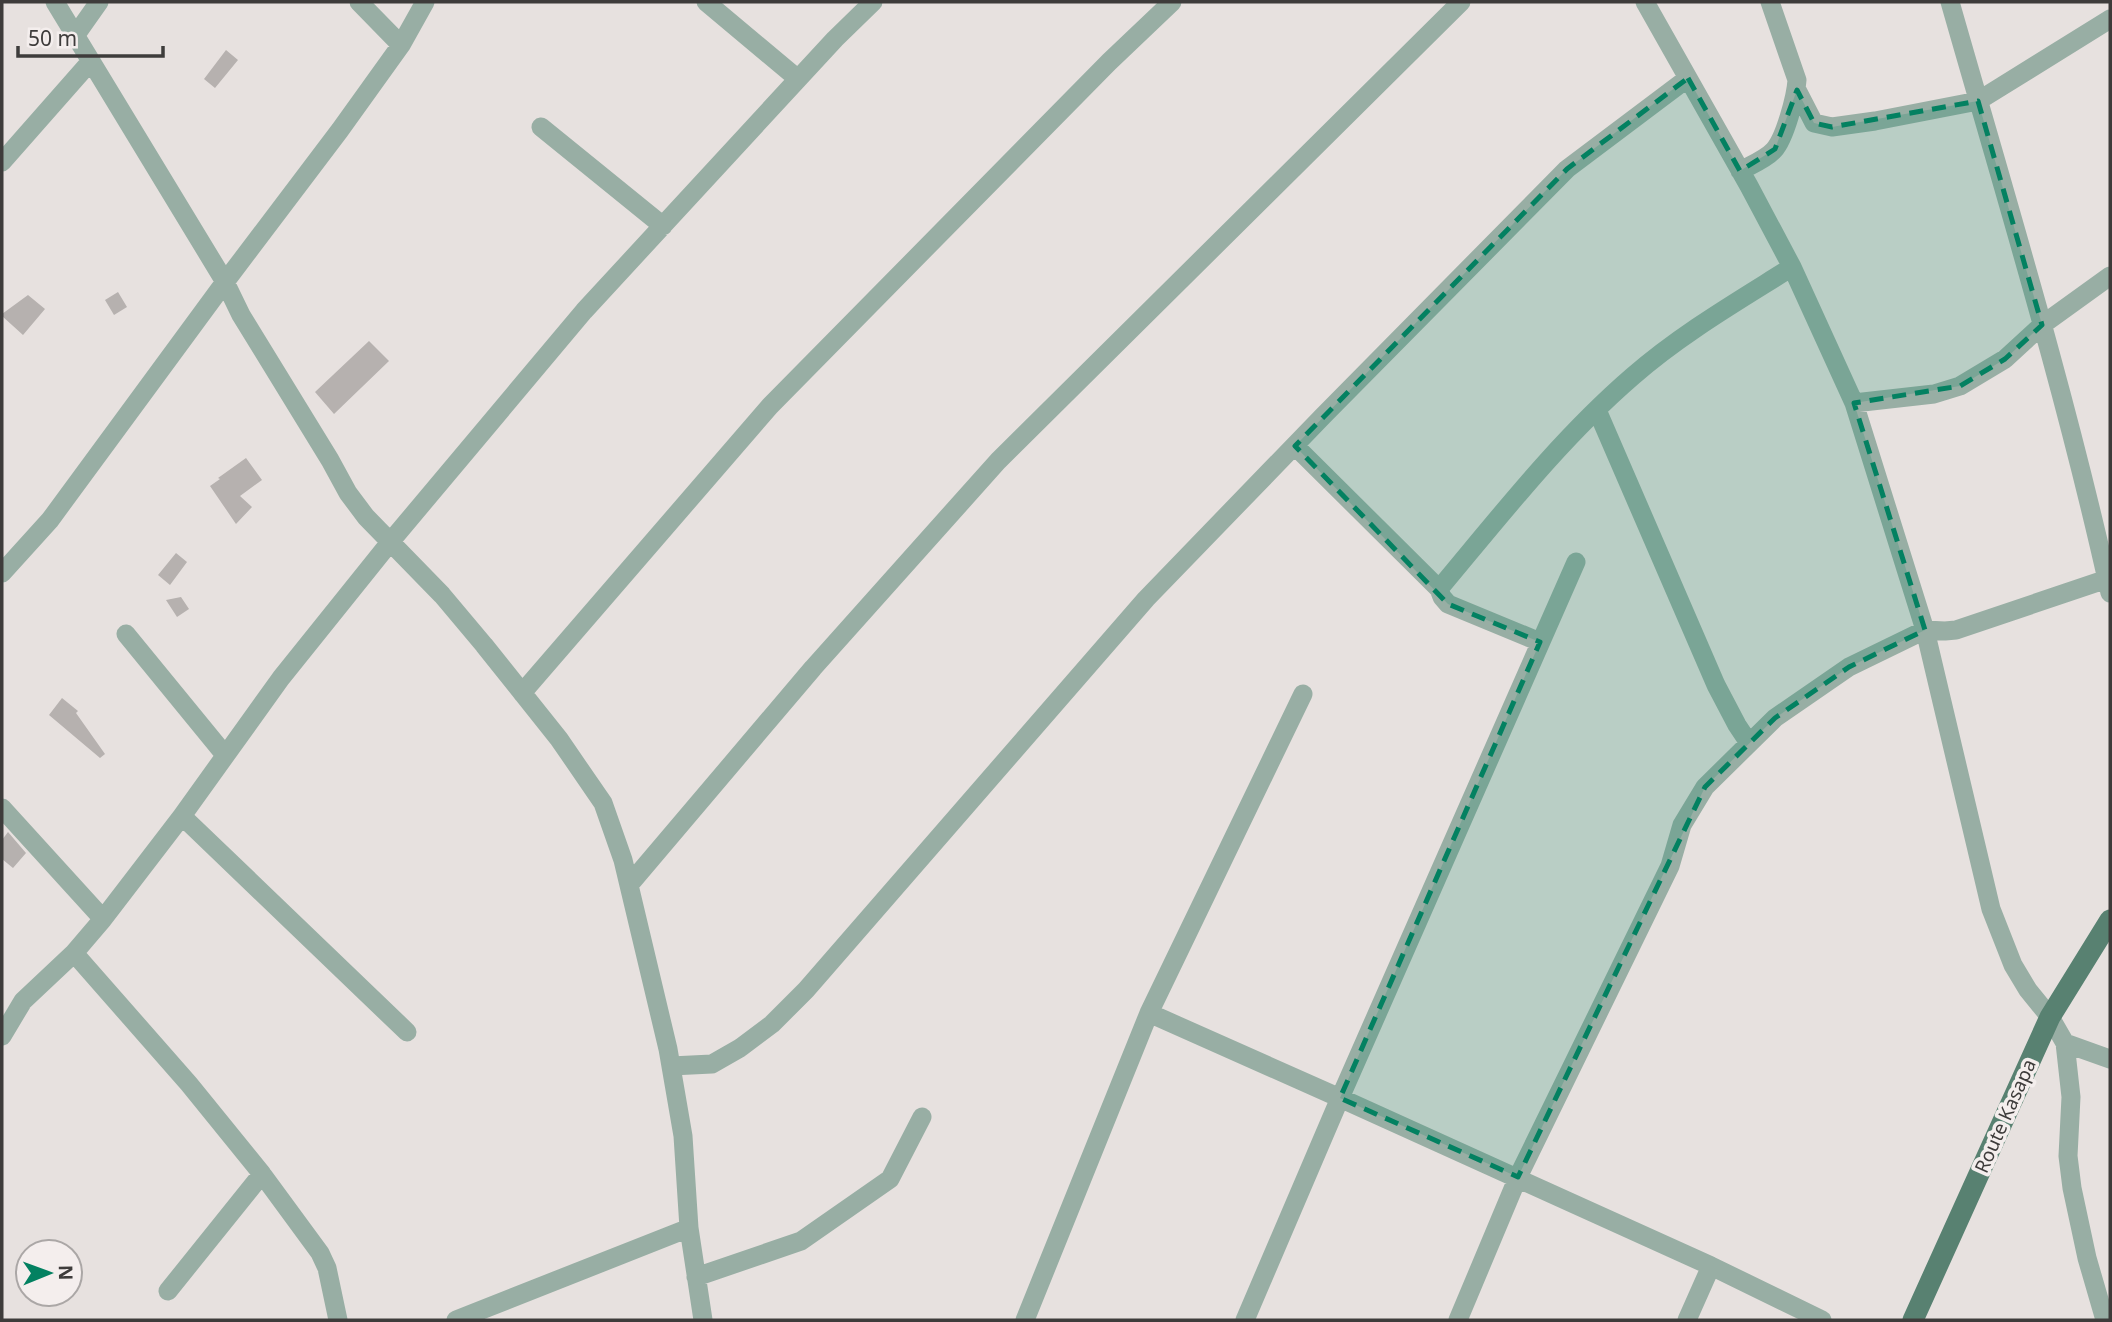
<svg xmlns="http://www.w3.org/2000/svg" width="2112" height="1322" font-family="'Noto Sans',sans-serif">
	<rect width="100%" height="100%" fill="#e7e1df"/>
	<path fill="#b6b1af" d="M226,50L238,60L215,88L204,79Z
		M118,292L127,307L114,315L105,300Z
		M28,295L45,309L23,335L2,316V314Z
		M369,341L389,361L334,414L315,392Z
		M246,458L262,480L240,496L252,507L236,524L210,486L220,479L218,478Z
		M176,553L187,562L170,585L158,575Z
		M181,597L189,609L177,617L166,600Z
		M62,698L78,711L76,713L105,754L100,758L49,715Z
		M8,832L26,853L13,868L2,859V840Z"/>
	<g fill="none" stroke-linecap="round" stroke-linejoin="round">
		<path stroke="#98aea4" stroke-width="19" d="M55,2L225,282L241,315L330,460L348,493L366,517L442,595L484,645L559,739L603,803L623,860L668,1049L683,1136L689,1228L703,1320
			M359,2L401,45
			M706,2L798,79
			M1645,2L1749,186L1792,267L1854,403L1925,630L1991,909L2013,965L2028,990L2050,1017L2065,1043L2110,1059
			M1950,2C2006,198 2066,394 2110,593
			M75,36L99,2
			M1797,90L1814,123L1832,127L1875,121L1978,101L2110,19
			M541,127L663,226
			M2,162L91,61
			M1740,171C1751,165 1766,159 1774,150C1785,138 1796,96 1797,80L1770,2
			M1854,403L1934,394L1960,386L2005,359L2042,325L2110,276
			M1597,410L1716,685L1737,725L1749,743
			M1295,446L1439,589L1442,597L1448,604L1540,642
			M2,573L50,520L225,282L340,130L401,45L425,2
			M1439,589C1501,515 1560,439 1633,376C1681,334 1738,301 1792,267
			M126,634L225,755
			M522,693L770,406L1109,62L1172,2
			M2,808L103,919
			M182,816L407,1032
			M629,885L813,668L998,461L1461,2
			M74,953L189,1084L262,1174L320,1253L327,1268L338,1320
			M1149,1013L1340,1098L1576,562
			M2,1036L23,1001L74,953L103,919L182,816L281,678L391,541L584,311L835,39L873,2
			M2065,1043L2071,1097L2068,1156L2072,1188L2087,1258L2105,1320
			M671,1066L712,1064L740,1048L772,1024L806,990L1146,599L1323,416L1567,169L1688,78
			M696,1277L801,1241L890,1179L922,1117
			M168,1291L262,1174
			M456,1320L689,1228
			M1025,1320L1149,1013L1303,694
			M1245,1320L1340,1098L1711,1266L1822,1320
			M1458,1320L1518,1177L1670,866L1682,825L1705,787L1775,718L1849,667L1925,630L1945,631L1956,630L2107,579
			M1687,1320L1711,1266"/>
		<path stroke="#588171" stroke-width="21" d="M1913,1320L2050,1017L2110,920"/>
	</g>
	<path fill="#038161" fill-opacity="0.2" stroke="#038161" stroke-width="5" stroke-dasharray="14 9" stroke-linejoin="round" d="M1688,78L1740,171L1775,149L1797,90L1814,123L1832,127L1978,101L2042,325L2005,359L1960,386L1854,403L1925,630L1849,667L1775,718L1705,787L1518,1177L1340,1098L1540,642L1448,604L1295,446L1567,169Z"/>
	<g text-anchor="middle" stroke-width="7" stroke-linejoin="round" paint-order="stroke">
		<g font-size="19" fill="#3e3c3b" stroke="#f4eeed">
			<text transform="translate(2005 1116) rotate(-66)" y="7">Route Kasapa</text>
		</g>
	</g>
	<rect width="2112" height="1322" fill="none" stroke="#3e3c3b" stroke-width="7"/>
	<g transform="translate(49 1273) rotate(89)"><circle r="33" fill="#f4eeed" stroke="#aba7a6" stroke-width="2"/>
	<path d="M0-5L12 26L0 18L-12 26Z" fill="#038161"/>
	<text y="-10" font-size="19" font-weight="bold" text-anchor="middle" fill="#3e3c3b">N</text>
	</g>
	<path d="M18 46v10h145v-10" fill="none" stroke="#3e3c3b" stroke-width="3.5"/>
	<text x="28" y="46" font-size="21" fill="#3e3c3b" stroke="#f4eeed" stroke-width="5" paint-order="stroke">50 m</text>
</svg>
